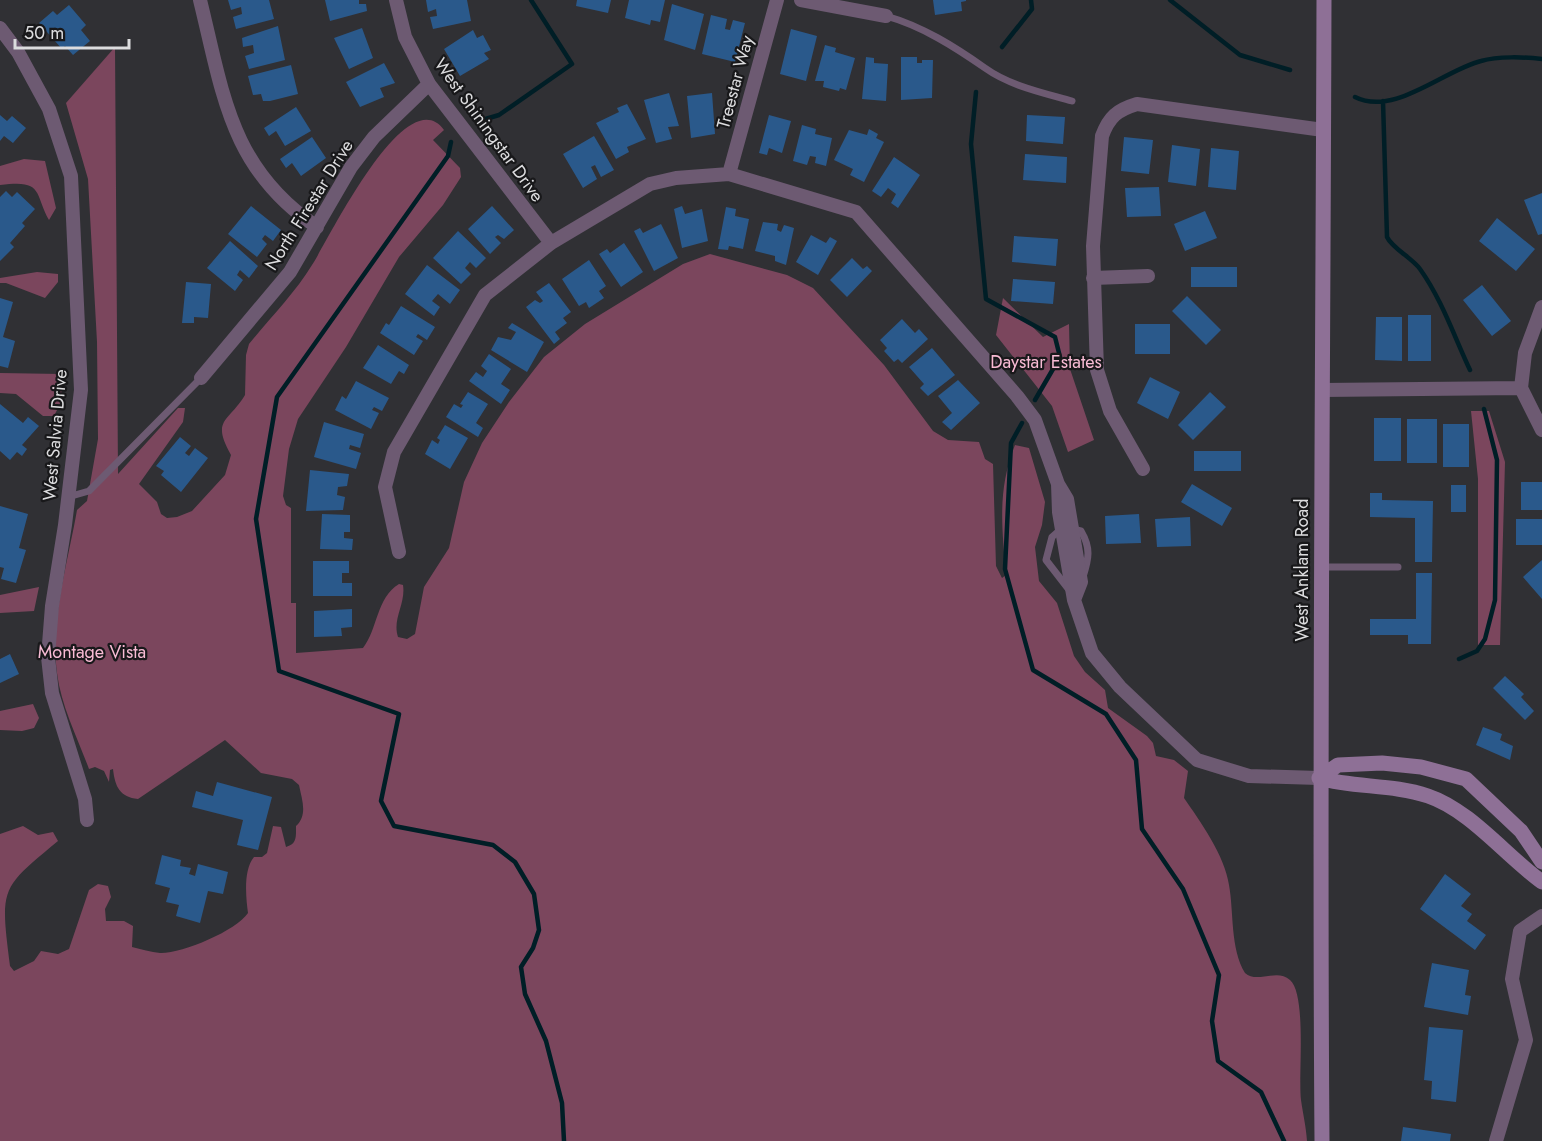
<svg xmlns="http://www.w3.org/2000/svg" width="1542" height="1141" font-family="Jost,sans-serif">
	<rect width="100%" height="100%" fill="#303034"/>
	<path fill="#7b465d" d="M115,47L118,474L178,408H185L183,422L139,484L157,502L161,514L167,518L177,517L192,511L225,475L231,455C211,419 228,423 245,395L246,355L249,344C270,318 295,293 312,265C328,241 406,78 444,130L433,140L460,168L461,177L443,205L399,257L346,347L298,419L289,449L283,496L286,505L291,508V603H296V653L363,648C378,629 376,598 399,584L403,585C406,604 392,619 398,637L407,639L415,634L424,587L449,548L464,482L482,443L509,402L544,357L585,324L683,264L710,254L787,275L813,288L884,365L933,431L948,440L979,442L985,459L993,464L996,566L1002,578L1006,575C1002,527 997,491 1015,445L1029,448L1045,502L1042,525L1035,547L1039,581L1057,603L1074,656L1085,672L1105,690L1108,708L1147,736L1153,743L1156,756L1174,760L1188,771L1184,798C1200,821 1225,856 1229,885C1234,912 1230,948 1245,973C1257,984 1277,968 1290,980C1307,995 1298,1076 1301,1100C1303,1114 1306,1126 1307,1141H0V834L23,826L38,835L53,832L58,841C0,889 0,887 10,966L14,971L34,961L41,951L58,954L69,949L89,890L98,884L108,886L111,897L105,909L106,921H124L133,926L132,947C141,949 151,952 160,953C181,954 236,931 248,913C246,898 243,870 254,857H262L267,853L273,826L281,827L286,847C297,844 296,837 296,826C308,815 302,800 299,785L292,779L261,773L225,740L138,799C120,797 115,787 113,769L110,770L109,782L104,771L95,767L89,769C78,739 61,706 57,673C50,620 68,562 77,510L87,501L98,439L97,342L88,179L66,103Z
		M24,159L45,161L56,208L49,220C34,193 44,179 0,185V166Z
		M37,272L58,274V282L45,298L6,283H0V278Z
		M1003,298L1043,337L1069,324L1070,369L1094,440L1068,452L1052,406L996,335Z
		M0,373L61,374L62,400L54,416H43L16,394L0,393Z
		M1471,411H1489L1505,462L1500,645H1478V479Z
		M39,587L34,611L0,613V595Z
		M33,704L39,718L34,728L22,731L0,730V711Z"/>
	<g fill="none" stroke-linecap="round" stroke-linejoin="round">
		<path stroke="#001e26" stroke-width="4.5" d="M1170,0L1240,55L1290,70
			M1002,47L1032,9L1031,0
			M976,92L971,144L986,299L1055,337L1060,357L1035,400
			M1355,97C1394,117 1444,70 1481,61C1498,56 1525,57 1542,59
			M1383,101L1387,237C1392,248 1412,258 1420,269C1442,300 1454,336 1470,370
			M479,121L499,115L572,64L531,0
			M451,142L448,156L277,397L256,519L279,671L399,714L381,801L394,826L493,845L515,862L534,894L539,930L533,948L521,967L525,994L546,1041L562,1103L564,1141
			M1022,423L1011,443L1005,569L1033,670L1106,714L1136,760L1142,829L1183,889L1219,975L1212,1021L1218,1061L1261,1092L1284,1141
			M1459,659L1477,651L1485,639L1495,600L1497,460L1484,409"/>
	</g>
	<path fill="#2a598b" d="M228,0H269L274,19L236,29L233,17L242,14L241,7L231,10Z
		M325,0H359V4H366L367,11L330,21Z
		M426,0H467L471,21L433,29L430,17L437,16L436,9L428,12Z
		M577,0H611L608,13L576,6Z
		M629,0H665L660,22L651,20L650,25L625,18Z
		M933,0H966V1L961,2L962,11L935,15Z
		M672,4L704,14L695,50L664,40Z
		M69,5L86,25L81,30L90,41L73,55L65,46L62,49L39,23L53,11L57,15Z
		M711,15L727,19L725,29L730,30L733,20L745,23L735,62L702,54Z
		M278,26L285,60L249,69L245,56L254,53L253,45L243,47L242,38Z
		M362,28L373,58L349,69L334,38Z
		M791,29L817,36L806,81L780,74Z
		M473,30L477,38L483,35L491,50L484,53L489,59L460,76L444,49Z
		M825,45L836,48L835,52L855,58L846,90L840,88L839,91L823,87L824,81H815Z
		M866,57L874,58V63L888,64L886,101L862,99Z
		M901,57H917V63H922V60H933L932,98L901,100Z
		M384,63L395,83L380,88L384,97L360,107L346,82Z
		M291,65L298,94L270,101H263L261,94L253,95L248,76Z
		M669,93L679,126L668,127L672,139L656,143L644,100Z
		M712,93L715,134L691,138L687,96Z
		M627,104L646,139L627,147L629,152L616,159L596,123L619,112L617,108Z
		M296,107L311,131L285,146L276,131L269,136L264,128Z
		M0,115L7,121L12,116L26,128L13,143L4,136L0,141Z
		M769,115L791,121L782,153L769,148L767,155L759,153Z
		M1027,115L1065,117L1063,144L1026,141Z
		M802,125L816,129L815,134L832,138L826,166L815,163L816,157L810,156L807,165L793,161Z
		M869,129L878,134L876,138L884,142L864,182L850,175L853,169L834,160L849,130L867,135Z
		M594,136L614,170L601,177L595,165L591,167L597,179L583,188L563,154Z
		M312,137L326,158L301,176L292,163L286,168L280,159Z
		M1124,137L1153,140L1149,174L1121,171Z
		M1172,145L1200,149L1196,186L1168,182Z
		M1211,148L1239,151L1236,190L1208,187Z
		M1025,154L1067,157L1066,183L1023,180Z
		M894,157L920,175L898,208L891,203L896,194L888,188L881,197L872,191Z
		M1159,187L1161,216L1127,217L1125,188Z
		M6,191L12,197L17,192L35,209L22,223L25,226L10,243L14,247L0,261V197Z
		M1542,193V234L1538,235L1524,200Z
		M251,206L281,230L273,241L265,235L262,239L267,244L257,257L228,234Z
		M492,206L514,230L504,239L498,235L495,237L501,243L490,254L468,229Z
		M682,206L685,214L702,209L708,241L682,248L674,209Z
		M726,207L736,209L735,216L749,219L743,249L729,246L728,250L718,249Z
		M1205,211L1217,238L1185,251L1174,224Z
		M1497,218L1535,249L1516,271L1479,241Z
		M763,222L778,224L777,230L781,232L784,225L794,228L786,265L775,261V256L755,251Z
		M661,224L678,258L654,271L634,231L640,228L643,233Z
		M458,231L486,258L476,268L470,262L465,268L471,274L461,284L433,258Z
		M811,235L826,243L830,237L837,241L818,275L796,262Z
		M1014,236L1058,239L1056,266L1012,262Z
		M230,241L258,266L249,278L240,270L237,275L243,280L235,291L207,268Z
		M624,243L643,272L621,287L599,254L607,249L610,253Z
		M852,258L863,269L867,266L872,271L847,297L830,280Z
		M589,260L606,286L599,291L604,298L589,308L586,302L579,306L562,279Z
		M427,265L460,290L450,304L438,294L432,301L440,307L434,316L405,294Z
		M1191,267H1237V287H1191Z
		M1013,279L1055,282L1053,304L1011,301Z
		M186,282L211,284L208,318L194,317V323H182Z
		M549,283L571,312L563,318L567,323L555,332L560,339L554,344L526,307L535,300L540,303L543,301L536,292Z
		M1482,285L1511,321L1492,336L1463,300Z
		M1187,296L1221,330L1206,345L1172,311Z
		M0,298L13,302L3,337L15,341L8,368L0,366Z
		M401,306L435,327L427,340L418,334L416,337L423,341L414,355L380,333L386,323L389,325Z
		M1408,315H1431V361H1408Z
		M1376,317H1402V361L1375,360Z
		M902,319L915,333L919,329L928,339L902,363L898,359L894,362L884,351L887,348L880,340Z
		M512,323L544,342L527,372L491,350L498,337L511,340L516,332L508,328Z
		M1135,324H1170V354H1135Z
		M378,345L409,365L404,374L399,371L391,384L363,368Z
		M932,348L955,375L928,396L920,388L924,384L909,367Z
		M489,354L511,369L501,384L510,390L501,404L469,381L476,372L483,377L487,371L481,366Z
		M1150,377L1180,392L1168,419L1137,403Z
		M958,380L980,403L951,430L942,422L952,413L938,396Z
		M356,381L389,398L382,411L374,407L372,410L379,413L371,429L335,410L342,396L346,399Z
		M468,392L488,404L476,423L483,428L478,437L446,417L454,404L461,408L463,405L460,404Z
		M1210,392L1226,407L1193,440L1178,425Z
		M0,404L23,423L28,417L39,426L22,445L27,449L22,456L17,452L10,460L0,451Z
		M1374,418H1401V461H1374Z
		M1407,419H1437V463H1407Z
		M324,422L364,434L360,448L350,445L349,449L361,453L356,469L314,457Z
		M1443,424H1469V467H1443Z
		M445,425L468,438L450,469L425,454L432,440L438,444L440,440L437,438Z
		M180,437L191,446L185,453L189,456L195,448L208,458L181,492L161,475L164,471L156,466Z
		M1194,451H1241V471H1194Z
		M310,470L349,474L347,486L338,487L337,495L345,497L343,510L306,511Z
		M1521,482H1542V510H1521Z
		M1192,484L1232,508L1222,526L1181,502Z
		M1451,485H1466V512H1451Z
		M1370,493H1382V500L1433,501L1432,562H1415V518L1370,517Z
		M0,506L28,514L19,548L26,550L16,583L1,579L4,568L0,567Z
		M322,514L350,515V532H344V538L353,539L352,550L320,549Z
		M1139,514L1141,543L1106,544L1105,516Z
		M1190,517L1191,546L1157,547L1155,519Z
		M1516,519H1542V545H1516Z
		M1542,560V599L1523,577Z
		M313,561H349V573H342V583H352V596H313Z
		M1416,573H1432L1431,644H1408V635H1370V619H1416Z
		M352,609V627L341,628L342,636L314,637V611Z
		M10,654L19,674L0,683V659Z
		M1505,676L1524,694L1521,697L1534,711L1525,720L1493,688Z
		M1483,727L1502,734L1500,740L1513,746L1510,760L1476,745Z
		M217,782L272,797L258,850L237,845L243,820L192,807L196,791L213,796Z
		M162,855L181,860L180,866L191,868L189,874L195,876L198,864L228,872L223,894L208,891L200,923L176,916L179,905L166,902L170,888L155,884Z
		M1445,874L1471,894L1461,906L1472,914L1467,921L1486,935L1475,950L1420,909Z
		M1432,963L1469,970L1465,995L1471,996L1468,1015L1424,1007Z
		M1429,1027L1463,1030L1456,1102L1431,1099L1432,1081L1424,1080Z
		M1403,1127L1451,1134L1450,1141H1401Z"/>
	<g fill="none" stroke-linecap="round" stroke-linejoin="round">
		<path stroke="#6d5a72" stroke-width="7" d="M886,16C922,26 955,47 985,68C1010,86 1044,93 1072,101
			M68,497L89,491L201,378
			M1061,529L1052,537L1046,560L1070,591
			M1072,529L1081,531C1091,548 1089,558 1083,577
			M1322,567H1398"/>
		<path stroke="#6d5a72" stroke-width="14" d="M200,0C223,93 230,169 317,227
			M396,0L405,37L429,84L551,243
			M801,0L886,16
			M0,28L18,52L49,109L71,176L81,390L65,525L52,606L48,657L52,693L85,799L87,820
			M729,174L777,0
			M1093,278L1148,276
			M201,378L290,272L351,167L374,137L429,84
			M1521,388L1525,353L1542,307
			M1521,388L1542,430
			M1322,390L1521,388
			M1143,469L1110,411L1097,370L1093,246L1102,136C1109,117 1117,110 1137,104L1323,130
			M399,552L385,487L394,452L485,295L551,243L650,184L676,178L729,174L856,212L1017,396L1035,420L1058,484L1067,499L1081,582L1074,600L1059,512L1058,484
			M1074,600L1092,653L1120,687L1197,760L1249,776L1319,778
			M1496,1141L1526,1040L1512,979L1520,931L1542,916"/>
		<path stroke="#8e7096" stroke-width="15" d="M1319,778L1338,765L1382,763L1421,767L1466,779L1521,831L1542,862
			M1319,778C1355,788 1392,784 1428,796C1470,810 1506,856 1542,882
			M1322,1141C1319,761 1323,380 1324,0"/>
	</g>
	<g text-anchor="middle" stroke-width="4.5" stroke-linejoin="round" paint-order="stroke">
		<g font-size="18" fill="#dcdcde" stroke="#18181a">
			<text transform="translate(735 82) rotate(-75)" y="6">Treestar Way</text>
			<text transform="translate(489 130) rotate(54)" y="6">West Shiningstar Drive</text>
			<text transform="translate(309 205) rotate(-58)" y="6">North Firestar Drive</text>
			<text transform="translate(55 435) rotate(-85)" y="6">West Salvia Drive</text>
			<text transform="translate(1302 570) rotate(-90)" y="6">West Anklam Road</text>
		</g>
		<g font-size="18" fill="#f8bbd4" stroke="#18181a">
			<text x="1046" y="368">Daystar Estates</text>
			<text x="92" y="658">Montage Vista</text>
		</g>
	</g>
	<path d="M15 39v9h114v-9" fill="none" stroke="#dcdcde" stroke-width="3"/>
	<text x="24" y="39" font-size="18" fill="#dcdcde" stroke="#18181a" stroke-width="4.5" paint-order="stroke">50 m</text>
</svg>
